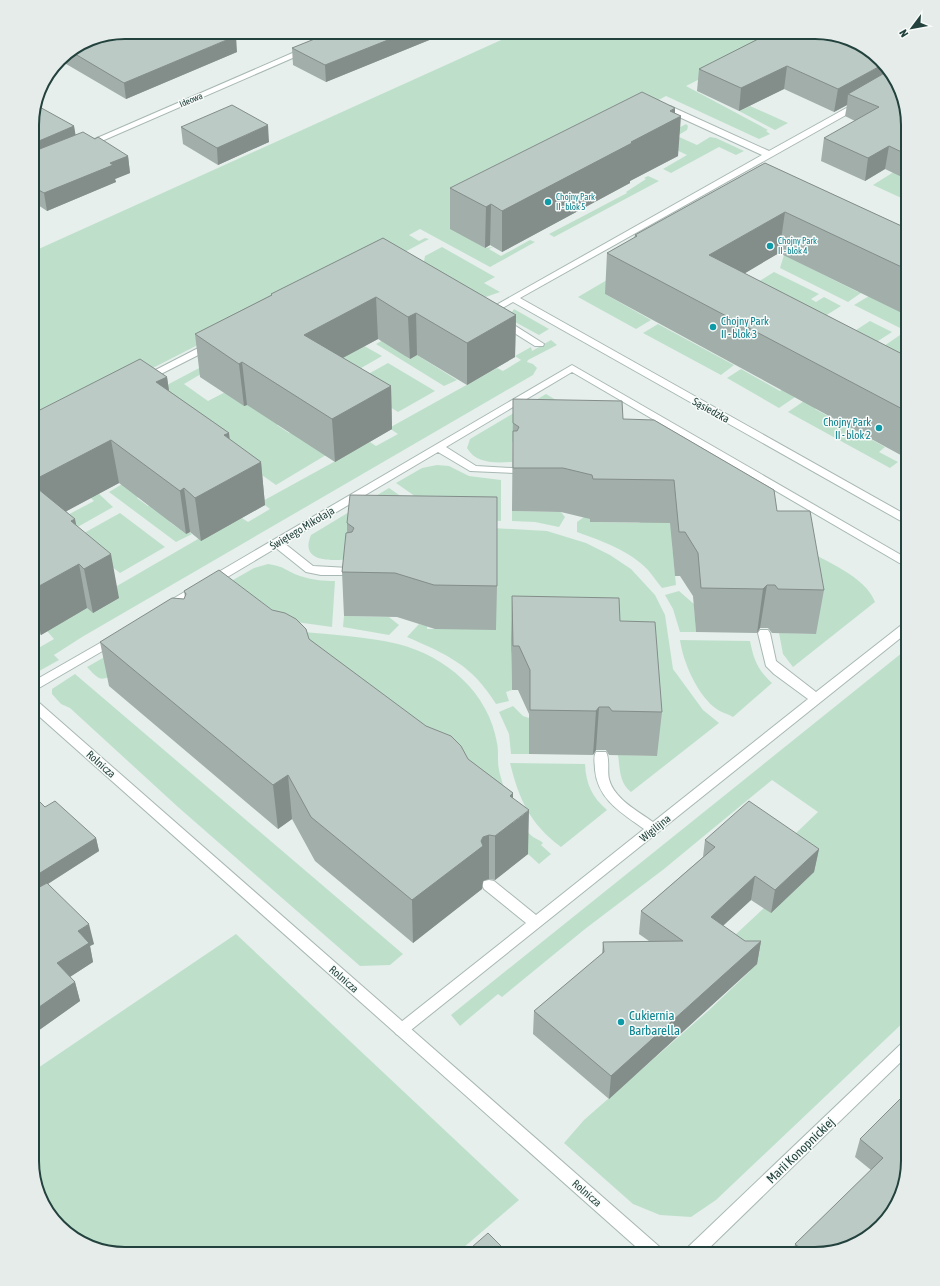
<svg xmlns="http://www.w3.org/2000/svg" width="940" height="1286" font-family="'Asap Condensed',sans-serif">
	<rect width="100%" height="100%" fill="#e6efec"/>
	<path fill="#bee0cb" d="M519,32H793L686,86L768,130L766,131L770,134L759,139L666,96L648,106L673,131L686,124L688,126L687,130L677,136L697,145L710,137L716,138L744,151L736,155L719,147L671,173L663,169L687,155L639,132L451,228L485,248L493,247L489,249L501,256L530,240L535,242L490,267L420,229L409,235L419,241L425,238L429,239L334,290L225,331L32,430V252Z
		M750,106L788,123L775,130L739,111Z
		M908,163V201L873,185Z
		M648,176L659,181L554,237L549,234L627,193L626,192L646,179L644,178Z
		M442,247L495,277L484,283L500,292L483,298L423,266L425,256Z
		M663,247L605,294L651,320L636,329L578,297Z
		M784,255L858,292L865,287L868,288L848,302L780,268Z
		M774,272L819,294L811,299L816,302L824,297L841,306L806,328L739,294Z
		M869,296L908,315V332L854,305Z
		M514,309L549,329L539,335L515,322L511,314Z
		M309,310L184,384L208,401L231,389L267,394L283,422L277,425L289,433L294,429L326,455L276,485L148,395Z
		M870,321L892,332L858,354L836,343Z
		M658,324L734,365L721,375L643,333Z
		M900,335L908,339V380L865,359Z
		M387,338L409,359L417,355L457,380L444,386L376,344Z
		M551,340L557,345L528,360L527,362L533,364L537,368L533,375L82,637L54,655L59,660L32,675V648L35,650L54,639L47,631L87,608L110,590L198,539L242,518L248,522L270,509L261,502L370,442L376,446L398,434L389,428L497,368L503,371L521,360L515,356L531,347L532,351Z
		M359,343L382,356L342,379L324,368Z
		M851,359L779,408L727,378L741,369L780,391L813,369Z
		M388,363L435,391L398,412L352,383Z
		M817,392L815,409L885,447L879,452L898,462L890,468L788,412Z
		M546,394L658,461L512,442V462C496,463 476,464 467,448L470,439Z
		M437,465L449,466L469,476L501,480V521L473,519L419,499L396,483L422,468Z
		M127,481L143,494L137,498L148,506L156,502L171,523L186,534L189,532L192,534L176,542L109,492Z
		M694,483L672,542L676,585L662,588C657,582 653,576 648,570C630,551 602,541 577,532V522L584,517L590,519V522L639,523Z
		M389,488L418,508L492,528L547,531L586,543L610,555L631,569L655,595L665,615L673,669L703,710L719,723L631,792C619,783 620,768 618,755L657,756L511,652L512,690L506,692L509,701L496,704C472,665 448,655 407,637L419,624L427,626V629H479L350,559C332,561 299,563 311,535Z
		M98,493L113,507L67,533L60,519L94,501L90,497Z
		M512,511L561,512L565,517L559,527L535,522L512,521Z
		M120,513L165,547L120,573L75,538Z
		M803,548C825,561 866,577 875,602L793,667L783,654L779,633L816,634Z
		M268,564C284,566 286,571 300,576C312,580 323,581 335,581L332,627L296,622L272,616L226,584L254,568Z
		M679,591L694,604L696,632H680L673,609L665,595Z
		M344,616L389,617L399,625L389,635L343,627Z
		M296,631C330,635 365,636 398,644C446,656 489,693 497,743C499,752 497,761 499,770C503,789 517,825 533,837C536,839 540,840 543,843L541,845L551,854L539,864L528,854Z
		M136,639C129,650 114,684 99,678C95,676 90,670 87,667Z
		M680,640L750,641C754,660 757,669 772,683L733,717C728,714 723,713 718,710C698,697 683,662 680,640Z
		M908,648V1018L716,1200L691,1217L660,1215L633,1204L564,1143L584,1120L708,1011L750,971L720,949L764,908L795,834L818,812L772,780L664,869L585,929L502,997L498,994L460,1026L451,1015Z
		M75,674L403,954L390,965L360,966L178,807L70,708L61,704L52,694V689Z
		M513,706L523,716L529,718V754H511L509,734L499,712Z
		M510,763L585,764C586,784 592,797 607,810L561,847C529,823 519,799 510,763Z
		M236,934L519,1200L456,1254H119L78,1241L45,1208L32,1161V1072Z"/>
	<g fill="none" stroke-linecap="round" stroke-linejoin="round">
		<g stroke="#a8b8b4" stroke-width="2">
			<path id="lane" d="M859,101L863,104L862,106L520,298L908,516V525L513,302L490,315H484L482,313L762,155L664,110V106H670L769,151Z
				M503,319L506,320L544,344L543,346H535L500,324L498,322Z
				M210,342L215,345L214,347L149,380H141L140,378Z
				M572,365L908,559V568L572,372L446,447L476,466L512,468L517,471L516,473L470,471L438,452L284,543L313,566L349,568L355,572L353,575H321L306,572L276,548L172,610H164L162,607L164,604Z
				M908,622V632L406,1034L401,1036L396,1034L394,1030L396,1026L526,923L484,889L482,885L484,881L489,880L494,881L536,915L644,829C622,813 598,800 595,770C595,764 593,757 596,752H606C610,759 607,771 609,779C614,799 638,811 653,822L808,699L774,674L766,666L758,633L760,630H768L770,633L776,661L816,692L904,623Z
				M114,635L118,636L120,639L118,642L32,692V682Z"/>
		</g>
		<g stroke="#a8b8b4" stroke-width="2">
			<path id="street" d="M304,48L311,50L88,147L85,148L81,145Z
				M32,699L36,700L662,1249L664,1254H644L32,710Z
				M908,1040V1055L703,1254H684L686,1249L903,1042Z"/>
		</g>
		<use href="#lane" fill="#fff" fill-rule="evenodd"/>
		<use href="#street" fill="#fff" fill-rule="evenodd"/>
	</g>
	<path fill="#a1aea9" d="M332,32H449L326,82L293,65L292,48Z
		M772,32L908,125V180L885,169L865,181L821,161L824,138L855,121L845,116L847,105L834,112L784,89L739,111L697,91L699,69Z
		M90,39L237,52L126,99L61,61V59L64,55Z
		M675,113L678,156L630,181V183L502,252L490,245L485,248L450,229V188Z
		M32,119L74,126L75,135L95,139L128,156L130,173L115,179L116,182L47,211L32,201Z
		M181,127L269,142L218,165L183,144Z
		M765,163L908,229V316L779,253L744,273L908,357V459L605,294L607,253L634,238L635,235Z
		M383,238L516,315L515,357L467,385L417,355L410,359L378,339L343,358L391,386L392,429L335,462L247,405L244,406L200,377L195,334L271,295V294Z
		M167,377L169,391L229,433V439L261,462L265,505L201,541L190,532L186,534L119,483L66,511L76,525L119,598L93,613L87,608L41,635L32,626V414Z
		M513,399L623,419L777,511L824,590L816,634L772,633L768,628H760L757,633L696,632L693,596L680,576H675L670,523L590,522V519L561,512L512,511Z
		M347,523L497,586L496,630L435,629L397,617L344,616L342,572L347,533Z
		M184,591L309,639L513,793V798L528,854L495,880L489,879L483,880L482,889L413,943L315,861L292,819L278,829L109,686L100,642L184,599L185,597Z
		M512,596L620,621L662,712L657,756L609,755L606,750H596L593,755L529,754V714L518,690H512L511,640Z
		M32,794L45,807L96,838L99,851L48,884L94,944L90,946L93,962L70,977L75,982L80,1001L35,1033L38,1045L32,1049L33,891L32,889Z
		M705,840L819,849L814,872L771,913L751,900L723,926L745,941H761L757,964L609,1099L533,1034L534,1011L602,954L603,942L649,941L639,934L641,911L703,857Z
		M860,1139L908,1161L815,1254H793L795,1244L871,1170L855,1157Z"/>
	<path fill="#838d8a" d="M408,32H449L326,82L325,65Z
		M236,36L237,52L126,99L124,83Z
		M882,65L893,76L848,94L847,105L834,112L838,89Z
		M787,66L784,89L739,111L741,88Z
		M675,108V119L681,116L678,156L630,181V183L502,252V211L631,142L670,111Z
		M268,125L269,142L218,165L217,148Z
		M74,126L77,143L32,162V144Z
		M889,146L885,169L865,181L868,158Z
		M128,156L130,173L115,179L116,182L47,211L44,193L110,163Z
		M491,204L490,245L485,248L486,207Z
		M785,212L779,253L705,297L709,255Z
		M376,297L378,339L307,377L304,335Z
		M416,313L417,355L410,359L408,317Z
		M516,315L515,357L467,385V343Z
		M242,362L247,405L244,406L239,364Z
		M167,377L173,419L156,382Z
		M391,386L392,429L335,462L332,419Z
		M229,433L234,476L224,435Z
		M111,440L119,483L39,526L32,495V481Z
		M261,462L265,505L201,541L195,498Z
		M184,488L190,532L186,534L180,491Z
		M75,519L84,562L71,521Z
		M111,554L119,598L93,613L84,569Z
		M79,564L87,608L41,635L32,593V590Z
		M767,585L760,628L757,633L763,589Z
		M599,707L596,750L593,755L596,711Z
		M288,775L292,819L278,829L273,785Z
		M513,793V823L529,810L528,854L495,880V836L510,796Z
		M489,835V879L483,881L482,889L413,943L412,900L481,841L483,837Z
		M96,838L99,851L35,892L32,882V878Z
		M819,849L814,872L771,913L775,890Z
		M755,876L751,900L707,940L711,917Z
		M89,924L94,944L90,946L93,962L62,982L57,963L78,931Z
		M761,941L757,964L609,1099L611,1076Z
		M75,982L80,1001L35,1033L38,1045L32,1049V1012Z"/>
	<path fill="#bbcac5" stroke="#838d8a" d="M125,32H228L236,36L124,83L70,51L90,39Z
		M332,32H408L325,65L292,48Z
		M772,32H821L862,45L882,65L838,89L787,66L741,88L699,69Z
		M888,71L895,78L908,125V155L889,146L868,158L824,138L879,107L848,94Z
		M642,92L675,108L670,111L681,116L631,142L632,143L502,211L491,204L486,207L450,188Z
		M36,105L74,126L32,144V119Z
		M232,105L268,125L217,148L181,127Z
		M83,132L95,139L98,137L128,156L110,163L113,165L44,193L32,186V152Z
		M765,163L908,229V270L785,212L709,255L908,357V412L607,253L637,236L635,235Z
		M383,238L516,315L467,343L416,313L408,317L376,297L304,335L391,386L332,419L242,362L239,364L195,334L272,295L271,294Z
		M140,359L167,377L156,382L229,433L224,435L261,462L195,498L184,488L180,491L111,440L32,481V414Z
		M513,399L622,401L623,419L654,420L774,490L777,511H810L824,590L778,589L775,585H767L763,589L701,588L698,553L685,532H679L674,480L593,479L592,475L563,468H513V431H517L519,427L513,423Z
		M32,484L75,519L71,521L111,554L84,569L79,564L32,590Z
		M350,495L497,497V586L434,585L395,573L342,572L346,533L352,532L354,528L347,523Z
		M219,570L272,610L285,613L296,619L306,629L309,639L426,726L451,736L461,746L468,759L513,793L510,796L529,810L495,836L489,835L483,837L481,841L483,846L412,900L311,817L288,775L273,785L100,642L172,598L184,599L186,594L184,591Z
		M512,596L619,598L620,621L655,622L662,712L612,711L609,707H599L596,711L530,710V670L519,646H513Z
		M32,794L45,807L55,801L96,838L32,878Z
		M749,801L819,849L775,890L755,876L711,917L745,941H761L611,1076L534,1011L604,952L603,942L683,941L641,911L715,847L705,840Z
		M47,883L89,924L78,931L89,943L57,963L75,982L32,1012V891Z
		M908,1091V1161L896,1207L862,1241L815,1254H807L795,1244L883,1158L860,1139Z
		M488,1233L509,1254H464Z"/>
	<g fill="#0f9aa8" stroke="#f7fbf9" stroke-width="1.5">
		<circle cx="548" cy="202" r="4"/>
		<circle cx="770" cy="246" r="4"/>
		<circle cx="713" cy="327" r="4"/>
		<circle cx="879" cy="428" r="4"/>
		<circle cx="621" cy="1022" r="4"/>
	</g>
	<g text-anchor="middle" stroke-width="3" stroke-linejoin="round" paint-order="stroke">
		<g font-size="9" fill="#23423d" stroke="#f7fbf9">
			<text transform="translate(191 100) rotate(-23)" y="3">Ideowa</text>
		</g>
		<g font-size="9" fill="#0d838f" stroke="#f7fbf9" text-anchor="start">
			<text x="556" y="200">Chojny Park<tspan x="556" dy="10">II - blok 5</tspan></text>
			<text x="778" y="244">Chojny Park<tspan x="778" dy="10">II - blok 4</tspan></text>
		</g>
		<g font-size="11" fill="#0d838f" stroke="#f7fbf9" text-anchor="start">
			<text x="721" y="325">Chojny Park<tspan x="721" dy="13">II - blok 3</tspan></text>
			<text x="871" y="426" text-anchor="end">Chojny Park<tspan x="871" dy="13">II - blok 2</tspan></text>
		</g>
		<g font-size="11" fill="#23423d" stroke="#f7fbf9">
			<text transform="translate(711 410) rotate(29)" y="4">Sąsiedzka</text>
			<text transform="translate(302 528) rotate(-31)" y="4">Świętego Mikołaja</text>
			<text transform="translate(101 764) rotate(42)" y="4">Rolnicza</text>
			<text transform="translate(655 828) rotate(-39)" y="4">Wigilijna</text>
			<text transform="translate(344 979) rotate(41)" y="4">Rolnicza</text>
			<text transform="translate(587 1193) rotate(41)" y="4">Rolnicza</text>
		</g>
		<g font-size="13" fill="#0d838f" stroke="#f7fbf9" text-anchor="start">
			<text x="629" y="1020">Cukiernia<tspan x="629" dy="15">Barbarella</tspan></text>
		</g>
		<g font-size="13" fill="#23423d" stroke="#f7fbf9">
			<text transform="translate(800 1150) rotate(-44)" y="5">Marii Konopnickiej</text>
		</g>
	</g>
	<path d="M0 0H940V1286H0ZM125 39H815A86 86 0 0 1 901 125V1161A86 86 0 0 1 815 1247H125A86 86 0 0 1 39 1161V125A86 86 0 0 1 125 39Z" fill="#e6ecea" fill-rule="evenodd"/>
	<path fill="none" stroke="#23423d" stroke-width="2" d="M125 39H815A86 86 0 0 1 901 125V1161A86 86 0 0 1 815 1247H125A86 86 0 0 1 39 1161V125A86 86 0 0 1 125 39Z"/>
	<g transform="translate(912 28) rotate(238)" stroke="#f7fbf9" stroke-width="3" paint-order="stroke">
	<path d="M0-3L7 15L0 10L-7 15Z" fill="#23423d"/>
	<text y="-6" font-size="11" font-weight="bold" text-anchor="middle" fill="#23423d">N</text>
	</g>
</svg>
